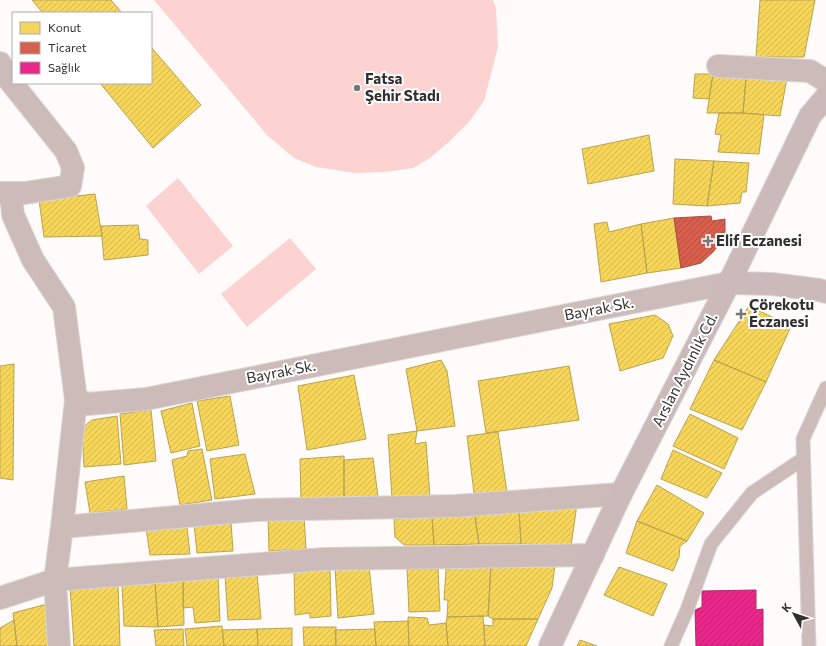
<svg xmlns="http://www.w3.org/2000/svg" width="826" height="646" font-family="Commissioner,sans-serif">
	<defs>
		<pattern id="homes-hatch" width="6" height="6" patternUnits="userSpaceOnUse"><rect width="6" height="6" fill="#f6d55c"/><path d="M-1 1l2-2M0 6l6-6M5 7l2-2" fill="none" stroke="#d3b750"/></pattern>
		<pattern id="shops-hatch" width="6" height="6" patternUnits="userSpaceOnUse"><rect width="6" height="6" fill="#d6604d"/><path d="M-1 1l2-2M0 6l6-6M5 7l2-2" fill="none" stroke="#ae5040"/></pattern>
		<pattern id="health-hatch" width="6" height="6" patternUnits="userSpaceOnUse"><rect width="6" height="6" fill="#e7298a"/><path d="M-1 1l2-2M0 6l6-6M5 7l2-2" fill="none" stroke="#bc2471"/></pattern>
	</defs>
	<rect width="100%" height="100%" fill="#fefbfa"/>
	<path fill="#fcd3d1" d="M154,0H493L496,8L498,47L484,101L469,122L450,141L430,158L413,168L385,172L355,173L316,167L294,158L267,135Z
		M178,178L233,246L199,274L146,206Z
		M290,238L316,269L247,327L221,294Z"/>
	<path fill="url(#homes-hatch)" stroke="#bba34e" d="M32,0H111L122,13H43Z
		M760,0H815L804,57H756Z
		M151,47L201,105L153,148L100,83H151Z
		M695,74H713L709,99L693,98Z
		M713,74L746,78L743,113H707Z
		M746,78H787L780,116L743,113Z
		M719,113H743L764,115L759,154L718,152L721,135L715,134Z
		M649,135L654,171L588,184L582,149Z
		M675,159L714,161L707,206L673,204Z
		M714,161L749,163L746,192H742L740,203L707,206Z
		M95,194L102,236L44,237L39,200Z
		M674,218L681,268L647,273L641,224Z
		M607,222L609,232L641,224L647,273L601,282L594,224Z
		M138,225L140,239L148,240V255L104,260L101,226Z
		M749,306L791,326L766,382L714,360Z
		M655,315L668,324L673,336L663,358L620,371L609,324Z
		M441,360L447,371L455,426L417,431L406,369Z
		M714,360L766,382L742,430L690,409Z
		M14,364L13,480L0,478V366Z
		M569,366L579,420L486,433L478,381Z
		M354,375L366,439L307,450L298,386Z
		M230,396L239,445L207,451L197,401Z
		M192,403L200,446L171,453L161,411Z
		M151,410L156,461L124,465L120,414Z
		M690,414L738,438L724,469L673,446Z
		M117,416L121,464L84,467L82,428L92,420Z
		M417,431L415,444L426,442L430,497L392,499L388,435Z
		M498,432L507,492L474,493L467,436Z
		M202,449L212,500L180,505L172,460L187,456L188,451Z
		M673,450L722,473L707,498L661,479Z
		M245,454L255,494L215,499L210,459Z
		M344,456V498L301,499L300,459Z
		M373,458L378,497L344,498V460Z
		M124,476L127,509L90,513L85,482Z
		M657,485L704,513L687,541L637,521Z
		M577,504L571,546L521,544L519,510Z
		M519,510L521,544H479L475,516Z
		M268,516H304L306,549L269,551Z
		M475,516L479,544L434,545L432,517Z
		M432,517L434,545H404L395,537L394,519Z
		M637,521L687,541L680,546L679,557L673,571L626,553Z
		M231,522L233,551L197,553L194,524Z
		M187,527L190,554L150,555L146,528Z
		M555,565L552,588L538,619H493L488,616L491,566Z
		M369,566L374,614L338,618L335,568Z
		M491,566L488,616L447,617L448,600H444L446,569Z
		M619,567L667,584L653,616L604,595Z
		M330,568L331,616L310,618V613L295,615L294,572Z
		M407,569H438L440,611L409,612Z
		M257,573L261,619L228,620L225,575Z
		M218,576L220,621L195,623L193,607L183,608V578Z
		M183,578L184,625L158,627L155,581Z
		M155,581L158,627L124,626L122,584Z
		M118,583L120,646H74L70,586Z
		M51,603L50,646H17L13,613Z
		M483,616L485,646H448L446,623L447,617Z
		M408,617L427,618L429,625L446,623L448,646H409Z
		M493,619H538L526,646H485L484,625L493,626Z
		M14,620L17,646H0V628Z
		M408,621L409,646H376L374,622Z
		M222,626L224,646H187L185,629Z
		M303,627H336V646H304Z
		M292,628V646H258L257,629Z
		M183,629L184,646H156L154,630Z
		M257,629L258,646H224L222,630Z
		M375,629L376,646H336L335,630Z
		M580,640L597,646H577Z"/>
	<path fill="url(#shops-hatch)" stroke="#a55144" d="M711,216L712,221L725,219V237L713,252L701,263L681,268L674,218Z"/>
	<path fill="url(#health-hatch)" stroke="#b12b6f" d="M756,590V610L763,609V646H696L695,610L702,607V591Z"/>
	<g fill="none" stroke-linecap="round" stroke-linejoin="round">
		<g stroke="#d8d6d6" stroke-width="15">
			<path id="lane" d="M671,646L687,610L711,544L752,493L803,459
				M809,646L803,439L826,388"/>
		</g>
		<g stroke="#d8d6d6" stroke-width="24">
			<path id="street" d="M0,63L10,81L66,151L73,168L70,186L25,193H0
				M718,66L810,71L826,81
				M11,193L13,215L33,260L64,307L76,400
				M62,527L256,510L456,506L621,494
				M0,598L55,580L324,559L593,555
				M59,646L55,580L62,527L76,400L88,404L146,399L729,283"/>
		</g>
		<g stroke="#d8d6d6" stroke-width="24">
			<path id="secondary" d="M729,283L772,284L819,290L826,292
				M550,646L621,494L729,283L810,116L826,97"/>
		</g>
		<use href="#lane" stroke="#cdbbba" stroke-width="13"/>
		<use href="#street" stroke="#cdbbba" stroke-width="22"/>
		<use href="#secondary" stroke="#cbbab9" stroke-width="22"/>
	</g>
	<g fill="#797676" stroke="#fff" stroke-width="1.5">
		<circle cx="357" cy="88" r="4"/>
		<path d="M706 235h4v4h4v4h-4v4h-4v-4h-4v-4h4z"/>
		<path d="M739 308h4v4h4v4h-4v4h-4v-4h-4v-4h4z"/>
	</g>
	<g text-anchor="middle" stroke-width="4" stroke-linejoin="round" paint-order="stroke">
		<g font-size="15" font-weight="bold" fill="#322f2f" stroke="#fff" text-anchor="start">
			<text x="365" y="84">Fatsa<tspan x="365" dy="17">Şehir Stadı</tspan></text>
			<text x="716" y="246">Elif Eczanesi</text>
			<text x="749" y="310">Çörekotu<tspan x="749" dy="17">Eczanesi</tspan></text>
		</g>
		<g font-size="15" fill="#322f2f" stroke="#fff">
			<text transform="translate(599 309) rotate(-11)" y="5">Bayrak Sk.</text>
			<text transform="translate(685 370) rotate(-63)" y="5">Arslan Aydınlık Cd.</text>
			<text transform="translate(281 372) rotate(-11)" y="5">Bayrak Sk.</text>
		</g>
	</g>
	<rect x="12" y="12" width="140" height="72" fill="#ffffff" stroke="#adacac"/>
	<rect x="20" y="22" width="20" height="12" fill="#f6d55c" stroke="#adacac"/>
	<text x="48" y="32" font-size="12" fill="#322f2f">Konut</text>
	<rect x="20" y="42" width="20" height="12" fill="#d6604d" stroke="#adacac"/>
	<text x="48" y="52" font-size="12" fill="#322f2f">Ticaret</text>
	<rect x="20" y="62" width="20" height="12" fill="#e7298a" stroke="#adacac"/>
	<text x="48" y="72" font-size="12" fill="#322f2f">Sağlık</text>
	<g transform="translate(794 614) rotate(310)" stroke="#ffffff" stroke-width="3" paint-order="stroke">
	<path d="M0-3L7 15L0 10L-7 15Z" fill="#322f2f"/>
	<text y="-6" font-size="11" font-weight="bold" text-anchor="middle" fill="#322f2f">K</text>
	</g>
</svg>
